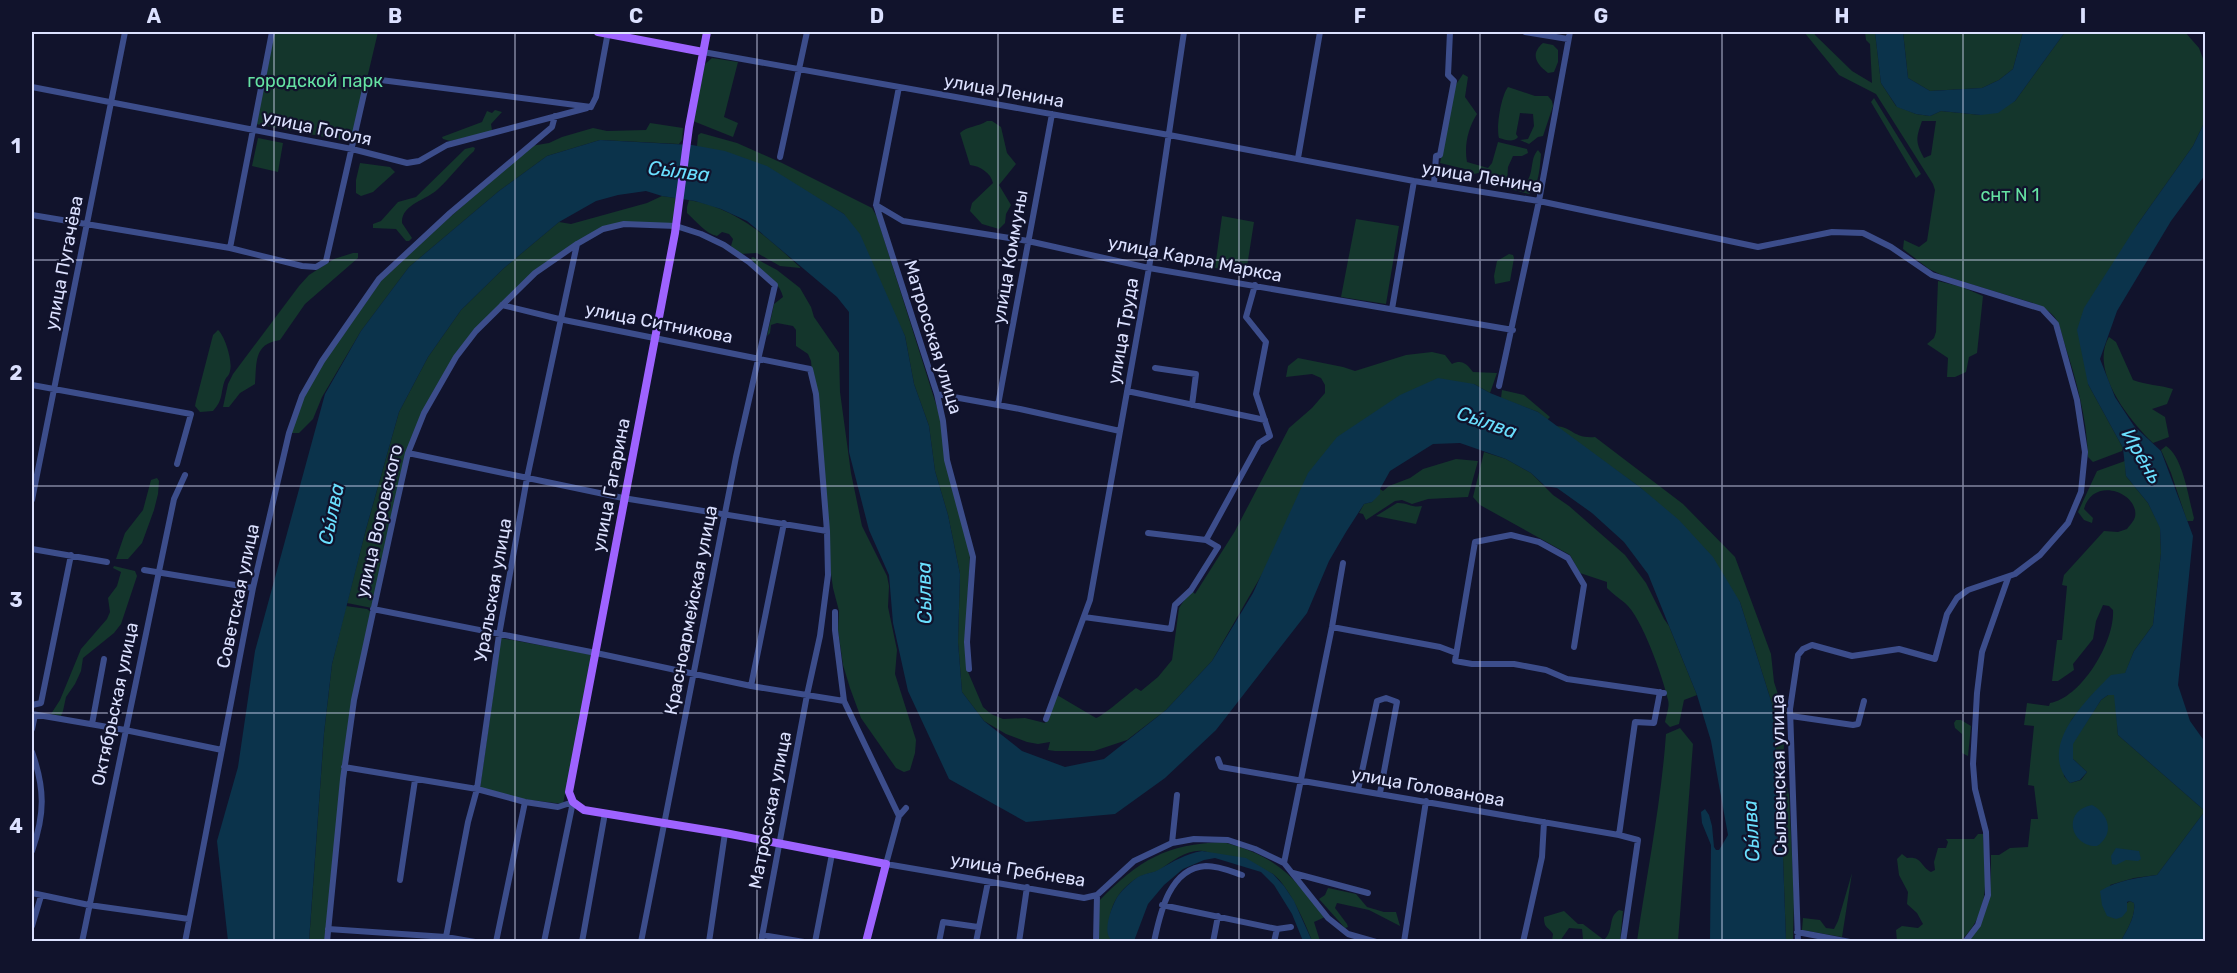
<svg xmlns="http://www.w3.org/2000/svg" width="2237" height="973" font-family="Rubik,sans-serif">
	<rect width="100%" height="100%" fill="#11132c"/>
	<path fill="#14362c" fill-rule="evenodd" d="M274,32H378L352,142L256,124Z
		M1804,32H1814L1815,35L1852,71L1872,83L1870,44L1866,40L1865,32H1875L1881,83L1896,106L1916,114L1930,116L1941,111L1981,115L2015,101L2065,32H2185L2199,48L2205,64V121L2193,146L2137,225L2088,384L2123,448L2122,451L2093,462L2088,457C2087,418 2076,379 2064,342C2062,335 2060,325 2056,319C2051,311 2042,307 2033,303L1944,276L1929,269L1903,249L1904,240L1919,247L1927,241L1935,190L1933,184L1876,94L1839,75ZM1922,121H1936L1931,155L1924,158C1915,142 1916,138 1922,121Z
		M1903,32H2023L2013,69L1999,80L1982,88L1930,91L1908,78Z
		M1543,43L1553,45L1558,50V62L1554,72L1548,73C1536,64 1530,54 1543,43Z
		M712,58L738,62L724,117L738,123L733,137L693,121L705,64Z
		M1463,74L1468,77L1465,97L1477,114C1468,128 1464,146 1467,162L1488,168L1492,163L1498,142L1527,149L1528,153L1522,156H1513L1508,167L1507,182L1524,185C1535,175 1529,159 1538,150L1541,154C1540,166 1539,187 1529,194L1503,187L1500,175L1489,185V177L1483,172L1474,174L1469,170L1440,163L1455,86Z
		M1508,87L1535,96H1548L1552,101L1553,106L1543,136L1538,137L1529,144L1520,140L1528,139L1534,126L1533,114L1520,113L1516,134L1518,137C1513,143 1506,140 1499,138C1496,127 1501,96 1508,87Z
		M1874,98L1921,174L1916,178L1871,102Z
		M495,110L502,112L491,124L492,130L490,132L450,141L443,139L442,137L482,122L487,111L492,113Z
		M987,121H992L1001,127L1007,153L1016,164L999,185L1011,205L1006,214L1005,223L999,229L982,224L970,211L972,203L993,183C991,173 980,166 970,165L960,133C967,126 978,127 987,121Z
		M650,123L683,128L682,140L679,144L600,140L547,156L499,191L409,267L361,331L322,397L313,419L299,433H292V427L306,392L317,372L381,281L442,224L531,146L549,143L562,137L593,128L607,131L646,130Z
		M701,133L737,143L782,163L872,208L877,217L940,417L970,553L966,631L968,672L983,707L991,714L1003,719L1025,718L1045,723L1057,695L1096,718C1103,716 1128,694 1136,688L1141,691L1158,677L1172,660L1179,608L1191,590L1195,594L1235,531L1289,428L1312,408L1325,393V385L1321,378L1312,374L1286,377L1288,366L1298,358L1343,367L1355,371L1406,355L1432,352L1445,355L1452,364C1462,359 1467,364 1473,372L1497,373L1490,393L1474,384L1265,569L1212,661L1166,710L1127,740L1094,751H1055L1048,750L1050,742L1038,744L1027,742L1006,734L984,721L962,692L958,642L960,574L948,515L935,471L929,426L914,384L905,336L844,214L809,193L697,146L698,135Z
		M258,138L283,143L278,172L252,166Z
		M473,147L475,148L474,151C461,163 451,177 438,189C427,200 401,204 402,223L412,238L409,241H406L396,229L373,228V224L381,221L398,202L416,197L465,149Z
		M360,163L390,167L395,172L373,192L361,196L356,193V180Z
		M662,196L676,198L674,225L623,222L610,228L535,271L453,358L421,417L393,511L372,608L347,603L366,529L399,412L428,357L461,310L504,268L559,222L571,224L647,203Z
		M689,200C737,208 767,237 801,268L780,266L757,253L740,254L731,246L733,239L729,234L722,232L717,236C706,234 696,221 687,213V207Z
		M1222,216L1254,222L1246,273L1215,268Z
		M1356,219L1399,226L1386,304L1341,297Z
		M353,253H358V258L305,304L280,340C253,344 257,363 255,384L240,393L229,407H223L228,384L233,374L299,286L309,275L334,259Z
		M1509,254L1513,255L1514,258L1510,281L1495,284L1494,276L1497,261Z
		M753,257L777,270L800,288L811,307L814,317L839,353L840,392L851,473L862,526L887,576L889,586L888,607L897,650L895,674L916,740L915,753L910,770L904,772L896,768L861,718L850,688L843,665L838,630L839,611L833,588L830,566L811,361L808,354L796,346V330L793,326L777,323L771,325L770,333L767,336L774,304L783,297C779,279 759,273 751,258Z
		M1938,281L1962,287L1983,296L1977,353L1969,357L1966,372L1955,377H1947L1948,358L1927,344L1934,338L1936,332Z
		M218,330C225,336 233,362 230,371C229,376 227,376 225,380C220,393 224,399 213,411L200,412L195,406L196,401L213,335Z
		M2109,337L2116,342L2133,380C2147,385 2159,385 2173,389L2167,404L2152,409L2165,417L2169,437L2153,443C2129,420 2089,370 2109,337Z
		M1502,390L1524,395L1550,417L1547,420L1538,412L1501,398Z
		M1554,426C1572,426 1573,439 1595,437L1683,504L1735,557L1771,654L1774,682L1785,716L1783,771L1789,795L1794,897L1793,941H1786L1782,830L1772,704L1740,602L1641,488Z
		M2166,446C2183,456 2189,500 2194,518L2193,521H2187L2171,473L2161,450Z
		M1484,452L1506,459L1531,473L1553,495L1569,506L1625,555L1646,583L1664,619L1669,626L1697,695L1684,700L1679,724L1670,727L1665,722C1666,716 1670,706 1668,700C1663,678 1642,617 1625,603C1619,598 1613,594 1607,588V582L1580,573L1570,555L1480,505L1473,497Z
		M1456,459L1478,461L1468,497L1428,499L1412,504L1402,500L1395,501L1366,520L1363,514L1359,513L1364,504L1372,502L1380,489L1383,491L1389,486L1410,478L1423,469Z
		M2125,461L2126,476L2148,503L2160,527L2161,553L2153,625L2134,651L2125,674L2092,695L2072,719L2063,738L2064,776L2070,783L2081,780L2087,772L2073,759L2072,744L2101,700L2108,695H2115L2118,735L2205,811L2157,875L2134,878L2110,885L2127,906V903L2130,901L2134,903C2136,916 2127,930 2121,941L1967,942C1990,913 1991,891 1991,855H1999L2010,848L2028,847L2031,819H2038L2034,786L2028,785L2034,726L2024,725L2027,703L2049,706L2050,703C2081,698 2115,642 2113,610L2109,606L2103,605L2096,621L2093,639L2073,664L2074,670L2058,681H2052L2057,640H2062L2067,586L2062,585L2064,575L2104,531L2118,532L2127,529C2129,526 2134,521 2135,517C2140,493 2093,475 2084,509L2093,518L2092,523L2084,520L2078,512L2097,471Z
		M157,478L159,481L158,494L154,510L142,543L128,559H116L125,533L143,510L151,480Z
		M1397,503C1406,502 1412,508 1422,506L1416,524L1376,516Z
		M114,566L135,571L137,576L121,624L114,633L83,658L81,671L75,684L66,697L63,711L61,716L51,714L60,700L81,649L107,619L110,612L108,598L117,586L121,572L113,568Z
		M346,606L367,609L371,612L360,666L326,941L309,942L324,733L332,664Z
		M501,638L593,655L563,804L523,799L480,788Z
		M1956,720H1961L1971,726L1968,756L1962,753V734L1955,728L1954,723Z
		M1680,728L1693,744L1678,941H1637C1647,872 1661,804 1666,734Z
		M1978,834H1983C1985,873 1993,912 1960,941H1897L1896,930L1902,926L1918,928L1923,924L1917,913L1907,904L1908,892L1899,875L1897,859L1902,854L1907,858C1922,856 1920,866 1931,872L1935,870L1934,862L1938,848H1946L1948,842L1946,839H1974Z
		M1223,842C1278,857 1290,874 1325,917L1314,922L1320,941H1312C1306,924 1288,885 1273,874C1269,871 1209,852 1203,851C1188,849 1172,861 1161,869C1155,873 1146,873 1139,877C1116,890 1105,913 1111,938L1115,941L1099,942V901C1139,860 1166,844 1223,842Z
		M1852,873L1842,937L1802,930L1803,918L1820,920L1826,928L1834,929L1838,921Z
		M1328,888L1356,894L1367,907L1384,912H1396L1400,926L1369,910L1337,903L1335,908L1347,924L1348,927L1345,928L1319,899L1325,895Z
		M1619,910L1623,911L1620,941H1599L1583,939L1582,929L1569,928L1560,941H1552L1553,934C1548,926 1544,929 1544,917L1564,911L1578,924H1583L1604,940C1615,929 1607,918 1619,910Z"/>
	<path fill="#0b334b" d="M1875,32H1903L1908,78L1930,91L1982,88L1999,80L2013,69L2023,32H2065L2015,101L1998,113L1981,115L1941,111L1930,116L1916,114L1897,107L1881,83Z
		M2205,121V175L2171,221L2117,311L2100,359L2115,397L2134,426L2161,451L2193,536L2178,685L2190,721L2205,742V941H2121C2127,930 2136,916 2134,903L2130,901L2127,902V911L2122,917L2116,919L2107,916L2102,905L2100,891C2118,880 2137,878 2157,875L2205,811L2118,735L2114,695H2108L2101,700L2073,744V759L2087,772L2080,780L2070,783C2037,747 2085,701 2111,675L2125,673L2134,651L2153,625L2161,553L2160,528L2148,503L2126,476L2123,448L2088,384L2077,330L2084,308L2137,225L2193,146Z
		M600,140L692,145L725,151L767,166L844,214L860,234L905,336L914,384L929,426L935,471L948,515L960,574L958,642L962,692L984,721L1022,751L1065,767L1104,759L1166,710L1212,661L1253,593L1308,473L1337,437L1400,395L1438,378L1474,384L1490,393L1538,412L1641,488L1679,520L1713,557L1740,602L1772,704L1782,830L1786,941H1710L1711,845L1702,823L1701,812L1705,809L1709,815L1712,826L1714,847L1716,850H1719L1728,835L1711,741L1697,695L1648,574L1624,542L1592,513L1557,488L1545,486L1531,473L1506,459L1460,443L1433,444L1390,471L1380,489V494L1372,502L1364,504L1346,532L1329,561L1307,613L1216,730L1165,778L1115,814L1026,822L949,779L908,691L893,623L889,575L869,530L849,452V312L837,297L747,221L721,209L695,201L662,196L646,191L618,195L596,201L559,222L504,268L461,310L428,357L399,412L366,529L332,664L324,733L309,941H228L217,841L238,767L255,651L325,394L361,331L409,267L499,191L547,156Z
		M2092,805C2109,814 2115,834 2097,846C2071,847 2061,811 2092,805Z
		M2116,848L2139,851L2141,859L2138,861L2126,860L2116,865L2112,864L2111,856Z
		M1202,851L1246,858L1273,874L1284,886L1294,901L1312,941H1303L1292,914L1274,885L1261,872L1215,858L1204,860L1183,869L1164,885L1148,904L1134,941C1128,942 1120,943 1115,942C1099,937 1112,905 1118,896C1122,890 1132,881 1138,877C1145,873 1154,873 1160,869C1174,861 1185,854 1202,851Z"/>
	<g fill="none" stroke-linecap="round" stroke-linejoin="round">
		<path stroke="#3c4d8b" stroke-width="6" d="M1525,32L1568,39
			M703,52L1169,135L1414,181L1539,201L1758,247L1832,232L1863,233L1891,247L1932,275L2042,309L2056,324L2077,400L2085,452L2081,492L2068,523L2040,555L2015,574L1968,590L1957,598L1947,614L1935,659L1899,649L1852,656L1812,645L1803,649L1798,655L1790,709L1798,942
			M32,87L352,149L407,163L419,161L447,145L587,108
			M899,87L876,205L937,394L943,421L947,460L973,557L967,642L969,669
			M591,107L596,97L608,32
			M780,157L807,32
			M1298,158L1320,32
			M1434,184L1436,156L1440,155L1454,81L1448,75L1450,32
			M876,205L903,221L1028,241L1149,268L1513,330
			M32,215L230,248L302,266L316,267L326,261L366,85L373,79L591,107
			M230,248L272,32
			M502,305L559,319L810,369L816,394L827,531L828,575L820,636L807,695L761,942
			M1392,309L1414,181
			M1155,368L1196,374L1192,405
			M32,385L191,414L177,464
			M1499,386L1539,201L1570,32
			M1127,391L1265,420
			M937,394L1020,409L1120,431
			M998,405L1052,114
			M408,453L623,498L827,531
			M32,500L125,32
			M1148,533L1206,540
			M32,549L107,562
			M144,570L253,588
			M373,609L596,653L751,686L844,701
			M835,612V630L844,701L899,816L886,864L1084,898L1097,895L1134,861L1172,843L1194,839L1228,840L1255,849L1284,863L1328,918L1348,934L1376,942
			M1084,617L1171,629L1175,605L1191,590L1218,547L1206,540L1259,443L1270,436L1256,394L1266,342L1246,317L1255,285
			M1332,627L1440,647L1456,653
			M1574,647L1584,585L1568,558L1539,542L1511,535L1475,542L1455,661L1472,664H1514L1546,670L1567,679L1664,693
			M751,686L784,523
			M32,705L41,703L71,555
			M32,714L125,730L222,750
			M1791,716L1853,725L1858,724L1864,701
			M1046,719L1090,600L1149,268L1184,32
			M92,724L104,659
			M32,729L35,715
			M32,752C45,789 45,814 32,851
			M1218,759L1221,767L1619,835L1638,840L1623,942
			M344,767L477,789L525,802L558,807L573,802
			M1358,790L1377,701L1386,698L1397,702L1380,793
			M899,816L906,808
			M1619,835L1635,722L1654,723L1660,692
			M1172,843L1177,795
			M1284,863L1332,627L1343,563
			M1293,873L1368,893
			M400,880L415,780
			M32,893L89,905L189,919
			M1162,905L1277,929L1291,927
			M32,926L41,896
			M328,929L446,937L475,942
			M1797,932L1850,942
			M762,935L804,942
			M82,942L174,499L185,475
			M185,942L253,588L289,433L302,396L322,361L379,279L450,213L552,127L555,116
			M327,942L343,779L354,700L394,515L408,453L424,413L456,357L476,331L535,273L577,244L603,229L624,224L676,226L701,234L724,245L749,262L775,285L736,457L641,942
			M445,942L468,822L477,789L499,635L527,478L577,244
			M496,942L525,802
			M544,942L573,802
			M582,942L605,813
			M709,942L725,833
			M815,942L832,854
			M939,942L943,922L978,927
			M976,942L988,882
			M1019,942L1027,887
			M1096,942L1097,895
			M1154,942C1160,914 1169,868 1206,866C1219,866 1230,871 1242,875
			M1213,942L1218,916
			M1274,942L1277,929
			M1404,942L1426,801
			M1523,942L1542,857L1544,822
			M1965,942L1978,925L1988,895L1986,832L1975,789L1973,764L1977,693L1982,652L2008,578"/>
		<path stroke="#9e63ff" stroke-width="8" d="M598,32L703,52
			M707,32L689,127L675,233L569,792L573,802L584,810L725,833L886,864L866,942"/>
	</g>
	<path fill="none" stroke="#dce1ff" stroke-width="1.5" stroke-opacity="0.55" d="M274,32V942M515,32V942M757,32V942M998,32V942M1239,32V942M1480,32V942M1722,32V942M1963,32V942M32,260H2206M32,486H2206M32,713H2206"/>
	<g text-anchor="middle" stroke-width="4.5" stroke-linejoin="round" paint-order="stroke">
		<g font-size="18" fill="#65e2a3" stroke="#11132c">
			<text x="315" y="87">городской парк</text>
			<text x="2010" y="201">снт N 1</text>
		</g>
		<g font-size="18" fill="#dce1ff" stroke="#11132c">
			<text transform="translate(1004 91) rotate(10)" y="6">улица Ленина</text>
			<text transform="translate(317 128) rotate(12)" y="6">улица Гоголя</text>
			<text transform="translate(1482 177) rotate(9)" y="6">улица Ленина</text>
			<text transform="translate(1010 257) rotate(-80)" y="6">улица Коммуны</text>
			<text transform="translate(1195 259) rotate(11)" y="6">улица Карла Маркса</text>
			<text transform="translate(64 263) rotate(-79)" y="6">улица Пугачёва</text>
			<text transform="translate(659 323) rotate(11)" y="6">улица Ситникова</text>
			<text transform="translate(1123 331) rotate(-80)" y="6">улица Труда</text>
			<text transform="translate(933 337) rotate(73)" y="6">Матросская улица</text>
			<text transform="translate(611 485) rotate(-79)" y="6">улица Гагарина</text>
			<text transform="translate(379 521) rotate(-77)" y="6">улица Воровского</text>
			<text transform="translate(493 590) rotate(-80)" y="6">Уральская улица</text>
			<text transform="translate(238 596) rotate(-78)" y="6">Советская улица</text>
			<text transform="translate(691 610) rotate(-79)" y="6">Красноармейская улица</text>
			<text transform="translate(115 704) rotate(-78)" y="6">Октябрьская улица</text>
			<text transform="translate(1779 775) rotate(-91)" y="6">Сылвенская улица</text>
			<text transform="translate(1428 787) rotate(10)" y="6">улица Голованова</text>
			<text transform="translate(770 810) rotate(-79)" y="6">Матросская улица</text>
			<text transform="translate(1018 870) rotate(9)" y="6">улица Гребнева</text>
		</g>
		<g font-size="20" font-style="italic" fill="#6ae0ff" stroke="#11132c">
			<text transform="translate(679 171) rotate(7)" y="7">Сы́лва</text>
			<text transform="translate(1487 422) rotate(19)" y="7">Сы́лва</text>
			<text transform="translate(2142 456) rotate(60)" y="7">Ире́нь</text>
			<text transform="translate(331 514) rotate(-78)" y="7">Сы́лва</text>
			<text transform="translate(924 593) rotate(-91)" y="7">Сы́лва</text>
			<text transform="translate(1751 831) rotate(-93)" y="7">Сы́лва</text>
		</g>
	</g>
	<rect width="2237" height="973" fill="none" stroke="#11132c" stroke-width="66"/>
	<rect x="33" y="33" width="2171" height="907" fill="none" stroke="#dce1ff" stroke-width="2"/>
	<g font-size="20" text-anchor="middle" font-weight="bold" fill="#dce1ff">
		<text x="154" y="23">A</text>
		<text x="395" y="23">B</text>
		<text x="636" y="23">C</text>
		<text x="877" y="23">D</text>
		<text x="1118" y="23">E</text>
		<text x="1360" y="23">F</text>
		<text x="1601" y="23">G</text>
		<text x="1842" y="23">H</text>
		<text x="2083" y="23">I</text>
		<text x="16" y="153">1</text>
		<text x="16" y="380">2</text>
		<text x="16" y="607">3</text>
		<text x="16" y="833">4</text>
	</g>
</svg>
